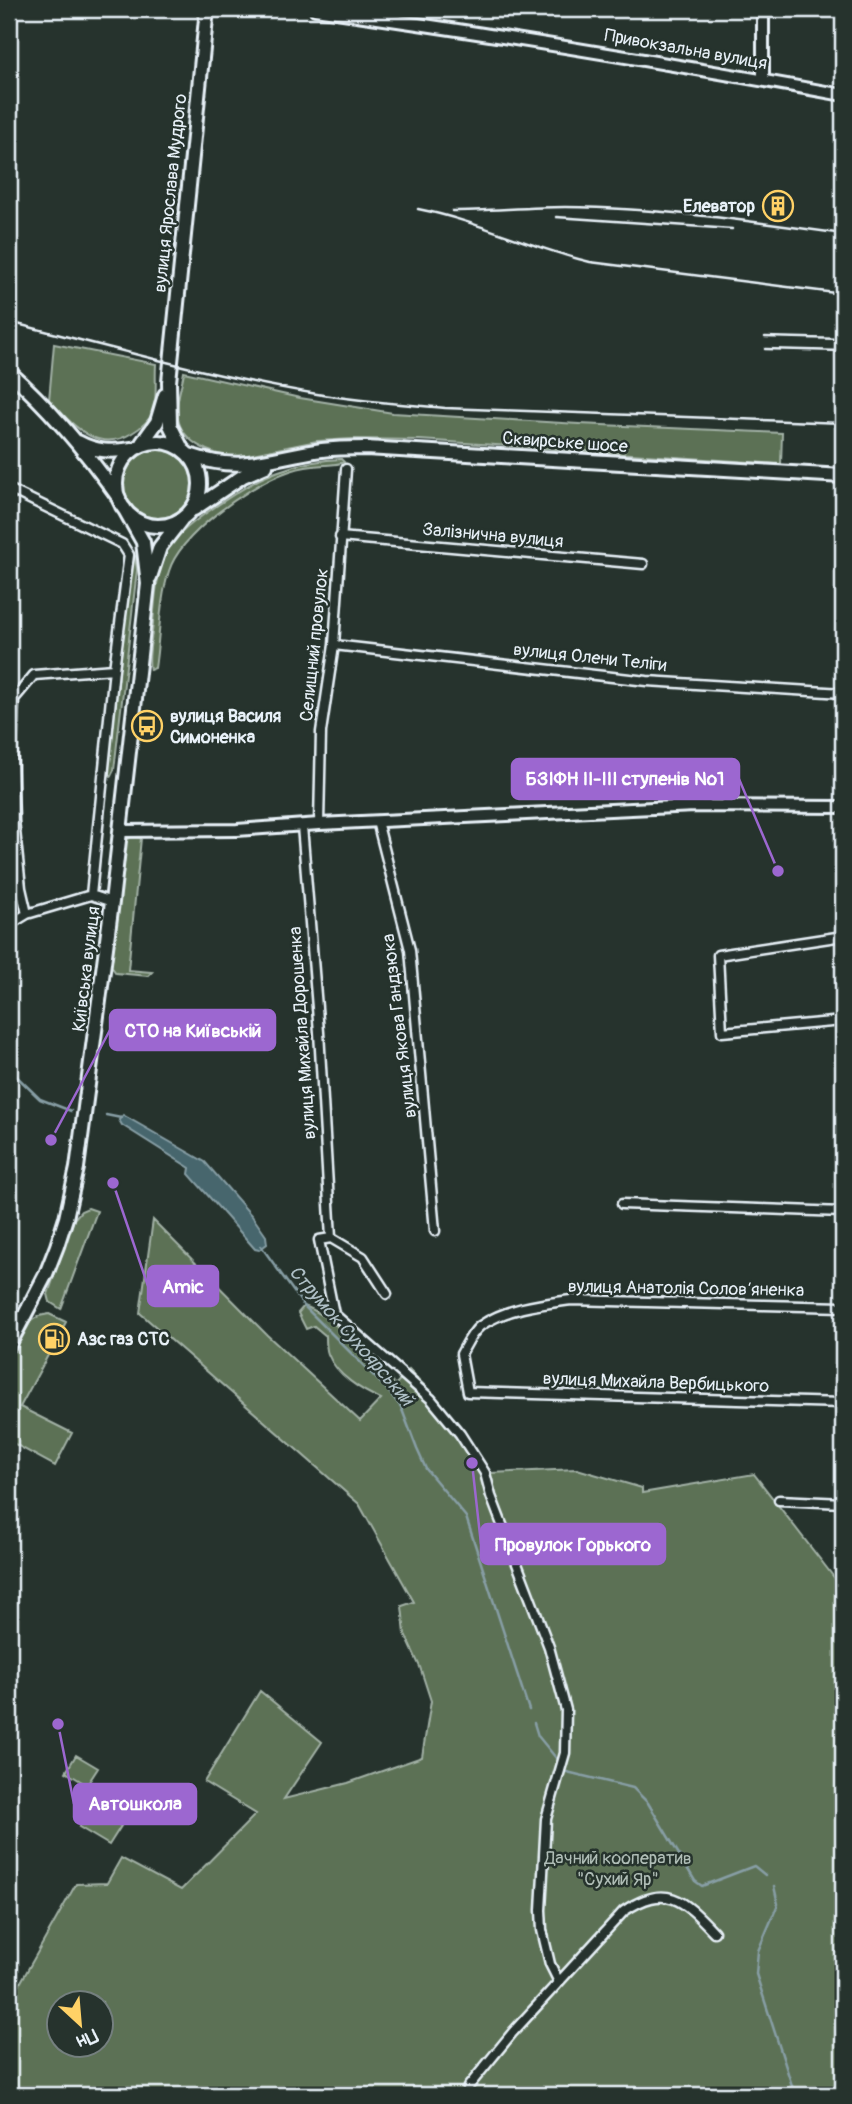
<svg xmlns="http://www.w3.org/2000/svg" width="852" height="2104" font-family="Pangolin,sans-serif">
	<rect width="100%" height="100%" fill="#26332d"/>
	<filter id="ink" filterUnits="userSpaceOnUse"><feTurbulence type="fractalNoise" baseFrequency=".0143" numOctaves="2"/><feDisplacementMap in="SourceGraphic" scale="14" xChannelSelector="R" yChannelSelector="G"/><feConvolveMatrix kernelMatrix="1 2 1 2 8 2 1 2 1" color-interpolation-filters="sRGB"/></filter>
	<g filter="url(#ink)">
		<path fill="#5c7155" stroke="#a2b1a6" stroke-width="2" fill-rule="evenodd" d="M54,344L156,364C155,378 157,395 154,409C151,419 141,428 132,433C97,455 72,424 49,400Z
			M184,372L300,398L393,413L579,424L782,433L781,464L420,440L353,439L317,441L238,457C212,456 177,442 177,410C177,398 182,384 184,372Z
			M124 484a34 34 0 1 1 68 0a34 34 0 1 1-68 0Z
			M327,460L341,459L344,462C336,466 323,464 313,466C302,467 292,470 282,474C247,487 180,535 169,571C159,602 160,636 155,668L150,670C147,656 152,638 153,623C155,600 156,576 165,555C173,537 191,524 206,513C248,484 274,466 327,460Z
			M132,554L135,556L137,570L114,770L111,776L108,774Z
			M131,836L141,838L128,970L152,972L148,976L116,973L111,966L124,845Z
			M88,1208L97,1211L61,1309L50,1302L48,1294L74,1219L81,1211Z
			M153,1220L267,1335L360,1421L381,1399C362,1391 336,1375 328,1354C326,1349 326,1342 326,1336L314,1326L306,1329L298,1313L304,1306C330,1314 379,1363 395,1385L409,1370L435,1396L490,1473L577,1469L642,1488V1493L754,1474L843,1589V2095H9V2003L76,1884L107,1883L121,1858L181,1890L256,1814L204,1782L260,1691L322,1742L284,1799L348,1783L422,1757L431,1701L420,1667L405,1634L402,1606L414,1602L359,1504L140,1313ZM60,2002H102V2044H60Z
			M49,1314L66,1322L20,1407L72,1433L55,1466L9,1441V1359L31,1321L39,1316Z
			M76,1755L98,1768L87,1785L66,1772Z
			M92,1807L121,1826L109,1845L79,1827Z"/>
		<path fill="#46666d" stroke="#879ea5" stroke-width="2" d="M123,1115L205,1162L252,1216L266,1236L267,1244L259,1250L255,1249L189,1174L190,1168L122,1125L119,1120Z"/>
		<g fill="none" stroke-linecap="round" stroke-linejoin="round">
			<path stroke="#879ea5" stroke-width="2.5" d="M9,1069L40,1099L71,1111
				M106,1115L121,1118
				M261,1246L304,1306L386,1388L401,1407L417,1449L426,1469L466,1517L529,1710
				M534,1723L538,1736L556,1758
				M567,1772L633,1788L648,1803L695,1881L702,1886L754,1866L765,1875
				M774,1886L778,1904L758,1951L756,1974L795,2095"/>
			<g stroke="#e8f1f8" stroke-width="13">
				<path id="minor" d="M9,489L122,544L129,555L114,669L91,895
					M340,537L643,564
					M334,645L647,681L843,693
					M377,821L410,950L435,1231
					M319,824L321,732L334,645L346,469
					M302,826L319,1032L331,1238
					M91,895L112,902
					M27,914L21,888L14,821L12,753L14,699L34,675L114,669
					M9,925L27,914L91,895
					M843,936L718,955L722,1032L843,1021
					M622,1204L843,1212
					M387,1294L363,1257L331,1238L319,1240L334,1314L431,1399L460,1434L485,1473L491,1496L549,1647L566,1710L565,1753L546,1819L541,1910L542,1930L550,1964L559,1982
					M843,1307L571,1300C541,1304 506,1308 480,1326C472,1332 466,1345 461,1354L468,1392L843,1403
					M779,1500L843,1503
					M469,2095L468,2087L513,2032L624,1911C666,1883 683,1899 714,1932"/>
			</g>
			<g stroke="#e8f1f8" stroke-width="16">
				<path id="tertiary" d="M315,9C492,34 668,63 843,95
					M763,80V9
					M120,831L237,830L319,824L695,806L843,807"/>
			</g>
			<g stroke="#e8f1f8" stroke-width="18">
				<path id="secondary" d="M9,372C50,408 87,453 119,498
					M78,442C96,452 112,452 132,449"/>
			</g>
			<g stroke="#e8f1f8" stroke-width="18">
				<path id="primary" d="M116 484a42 42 0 1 1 84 0a42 42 0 1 1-84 0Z
					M142,443L157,422L165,395
					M182,449L170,425L169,382L207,9
					M189,455C243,474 270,457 322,450C337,448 351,448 366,448L843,476
					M194,509L243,476L266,466
					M150,577L160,547L181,520
					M9,1345L46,1274L57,1246L66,1218L77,1168L112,902L148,584L143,542L124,508"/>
			</g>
			<use href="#minor" stroke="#26332d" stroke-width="8"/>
			<use href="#tertiary" stroke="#26332d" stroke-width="10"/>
			<use href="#secondary" stroke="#26332d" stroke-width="12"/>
			<use href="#primary" stroke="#26332d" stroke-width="12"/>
			<path stroke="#e8f1f8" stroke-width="2.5" d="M418,209C478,221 531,248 590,262L843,294
				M452,211C489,211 527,207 565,207C658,208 751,221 843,234
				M556,217L732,229
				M9,322C111,347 213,377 317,394C359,401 402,404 445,408L843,423
				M765,337L843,339
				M765,349L843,351"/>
		</g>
	</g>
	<defs>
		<g id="building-ring" transform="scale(1.575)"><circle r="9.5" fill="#26332d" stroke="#ffd166" stroke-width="1.5"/><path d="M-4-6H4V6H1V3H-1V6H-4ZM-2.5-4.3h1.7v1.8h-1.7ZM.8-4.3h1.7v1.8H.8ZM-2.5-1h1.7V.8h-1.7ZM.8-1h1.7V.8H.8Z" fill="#ffd166"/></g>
		<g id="bus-ring" transform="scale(1.575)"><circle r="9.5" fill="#26332d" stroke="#ffd166" stroke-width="1.5"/><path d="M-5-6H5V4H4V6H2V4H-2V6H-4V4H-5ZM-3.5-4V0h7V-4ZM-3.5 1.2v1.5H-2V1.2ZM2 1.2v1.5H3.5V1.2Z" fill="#ffd166"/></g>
		<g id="fuel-ring" transform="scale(1.575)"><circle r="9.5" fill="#26332d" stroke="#ffd166" stroke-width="1.5"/><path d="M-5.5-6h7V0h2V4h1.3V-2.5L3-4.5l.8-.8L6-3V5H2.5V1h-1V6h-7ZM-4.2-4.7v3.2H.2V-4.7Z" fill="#ffd166"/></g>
	</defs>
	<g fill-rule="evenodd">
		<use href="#building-ring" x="778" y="206"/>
		<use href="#bus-ring" x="147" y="726"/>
		<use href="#fuel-ring" x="54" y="1339"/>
	</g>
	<g text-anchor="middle" stroke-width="5" stroke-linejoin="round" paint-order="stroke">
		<g font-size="18" fill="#e8f1f8" stroke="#26332d">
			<text transform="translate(686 49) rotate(10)" y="6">Привокзальна вулиця</text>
			<text transform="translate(170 193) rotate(-84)" y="6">вулиця Ярослава Мудрого</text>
			<text transform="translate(565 442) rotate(4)" y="6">Сквирське шосе</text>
			<text transform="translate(493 535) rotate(5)" y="6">Залізнична вулиця</text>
			<text transform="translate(314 645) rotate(-84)" y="6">Селищний провулок</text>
			<text transform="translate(590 657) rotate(6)" y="6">вулиця Олени Теліги</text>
			<text transform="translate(86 969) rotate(-83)" y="6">Київська вулиця</text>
			<text transform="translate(399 1026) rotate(-97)" y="6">вулиця Якова Гандзюка</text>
			<text transform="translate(302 1033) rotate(-94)" y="6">вулиця Михайла Дорошенка</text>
			<text transform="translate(686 1288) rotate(1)" y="6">вулиця Анатолія Соловʼяненка</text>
			<text transform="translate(656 1382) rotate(2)" y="6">вулиця Михайла Вербицького</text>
		</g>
		<g font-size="18" font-weight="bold" fill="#e8f1f8" stroke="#26332d" text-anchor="start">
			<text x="755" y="212" text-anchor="end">Елеватор</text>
			<text x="170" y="722">вулиця Василя<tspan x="170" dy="21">Симоненка</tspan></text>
			<text x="77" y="1345">Азс газ СТС</text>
		</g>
		<g font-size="18" fill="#b0beb7" stroke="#26332d">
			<text x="618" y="1864">Дачний кооператив<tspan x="618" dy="21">"Сухий Яр"</tspan></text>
		</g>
		<g font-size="19" font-style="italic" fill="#afc0c7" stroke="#26332d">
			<text transform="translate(352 1335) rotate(49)" y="7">Струмок Сухоярський</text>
		</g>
	</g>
	<path fill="none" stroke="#9c67d0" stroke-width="2.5" d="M778 871L739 779M51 1140L110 1030M113 1183L148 1286M472 1463L481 1544M58 1724L74 1804"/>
	<g fill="#9c67d0" stroke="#26332d" stroke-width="2.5">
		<circle cx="778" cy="871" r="7"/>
		<circle cx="51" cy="1140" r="7"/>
		<circle cx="113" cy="1183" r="7"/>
		<circle cx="472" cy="1463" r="7"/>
		<circle cx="58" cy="1724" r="7"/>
	</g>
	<g fill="#9c67d0" stroke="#9c67d0" stroke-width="2.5">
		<rect x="512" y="759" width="227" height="40" rx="7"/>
		<rect x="110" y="1010" width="165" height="40" rx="7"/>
		<rect x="148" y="1266" width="70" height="40" rx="7"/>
		<rect x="481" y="1524" width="184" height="40" rx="7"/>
		<rect x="74" y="1784" width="122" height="40" rx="7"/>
	</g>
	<g font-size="19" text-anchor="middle" font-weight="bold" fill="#fff">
		<text x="625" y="785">БЗІФН ІІ-ІІІ ступенів №1</text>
		<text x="193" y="1037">СТО на Київській</text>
		<text x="183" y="1293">Amic</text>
		<text x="573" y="1551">Провулок Горького</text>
		<text x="135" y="1810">Автошкола</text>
	</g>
	<rect width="852" height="2104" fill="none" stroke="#26332d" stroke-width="35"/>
	<rect x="18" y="18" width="817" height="2069" fill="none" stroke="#e8f1f8" stroke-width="2.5" filter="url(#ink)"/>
	<g transform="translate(80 2024) rotate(154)"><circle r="33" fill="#26332d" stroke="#747f7e" stroke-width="2"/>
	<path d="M0-5L12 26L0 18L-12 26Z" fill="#ffd166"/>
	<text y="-10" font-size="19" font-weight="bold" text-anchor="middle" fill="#e8f1f8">Пн</text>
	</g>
</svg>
